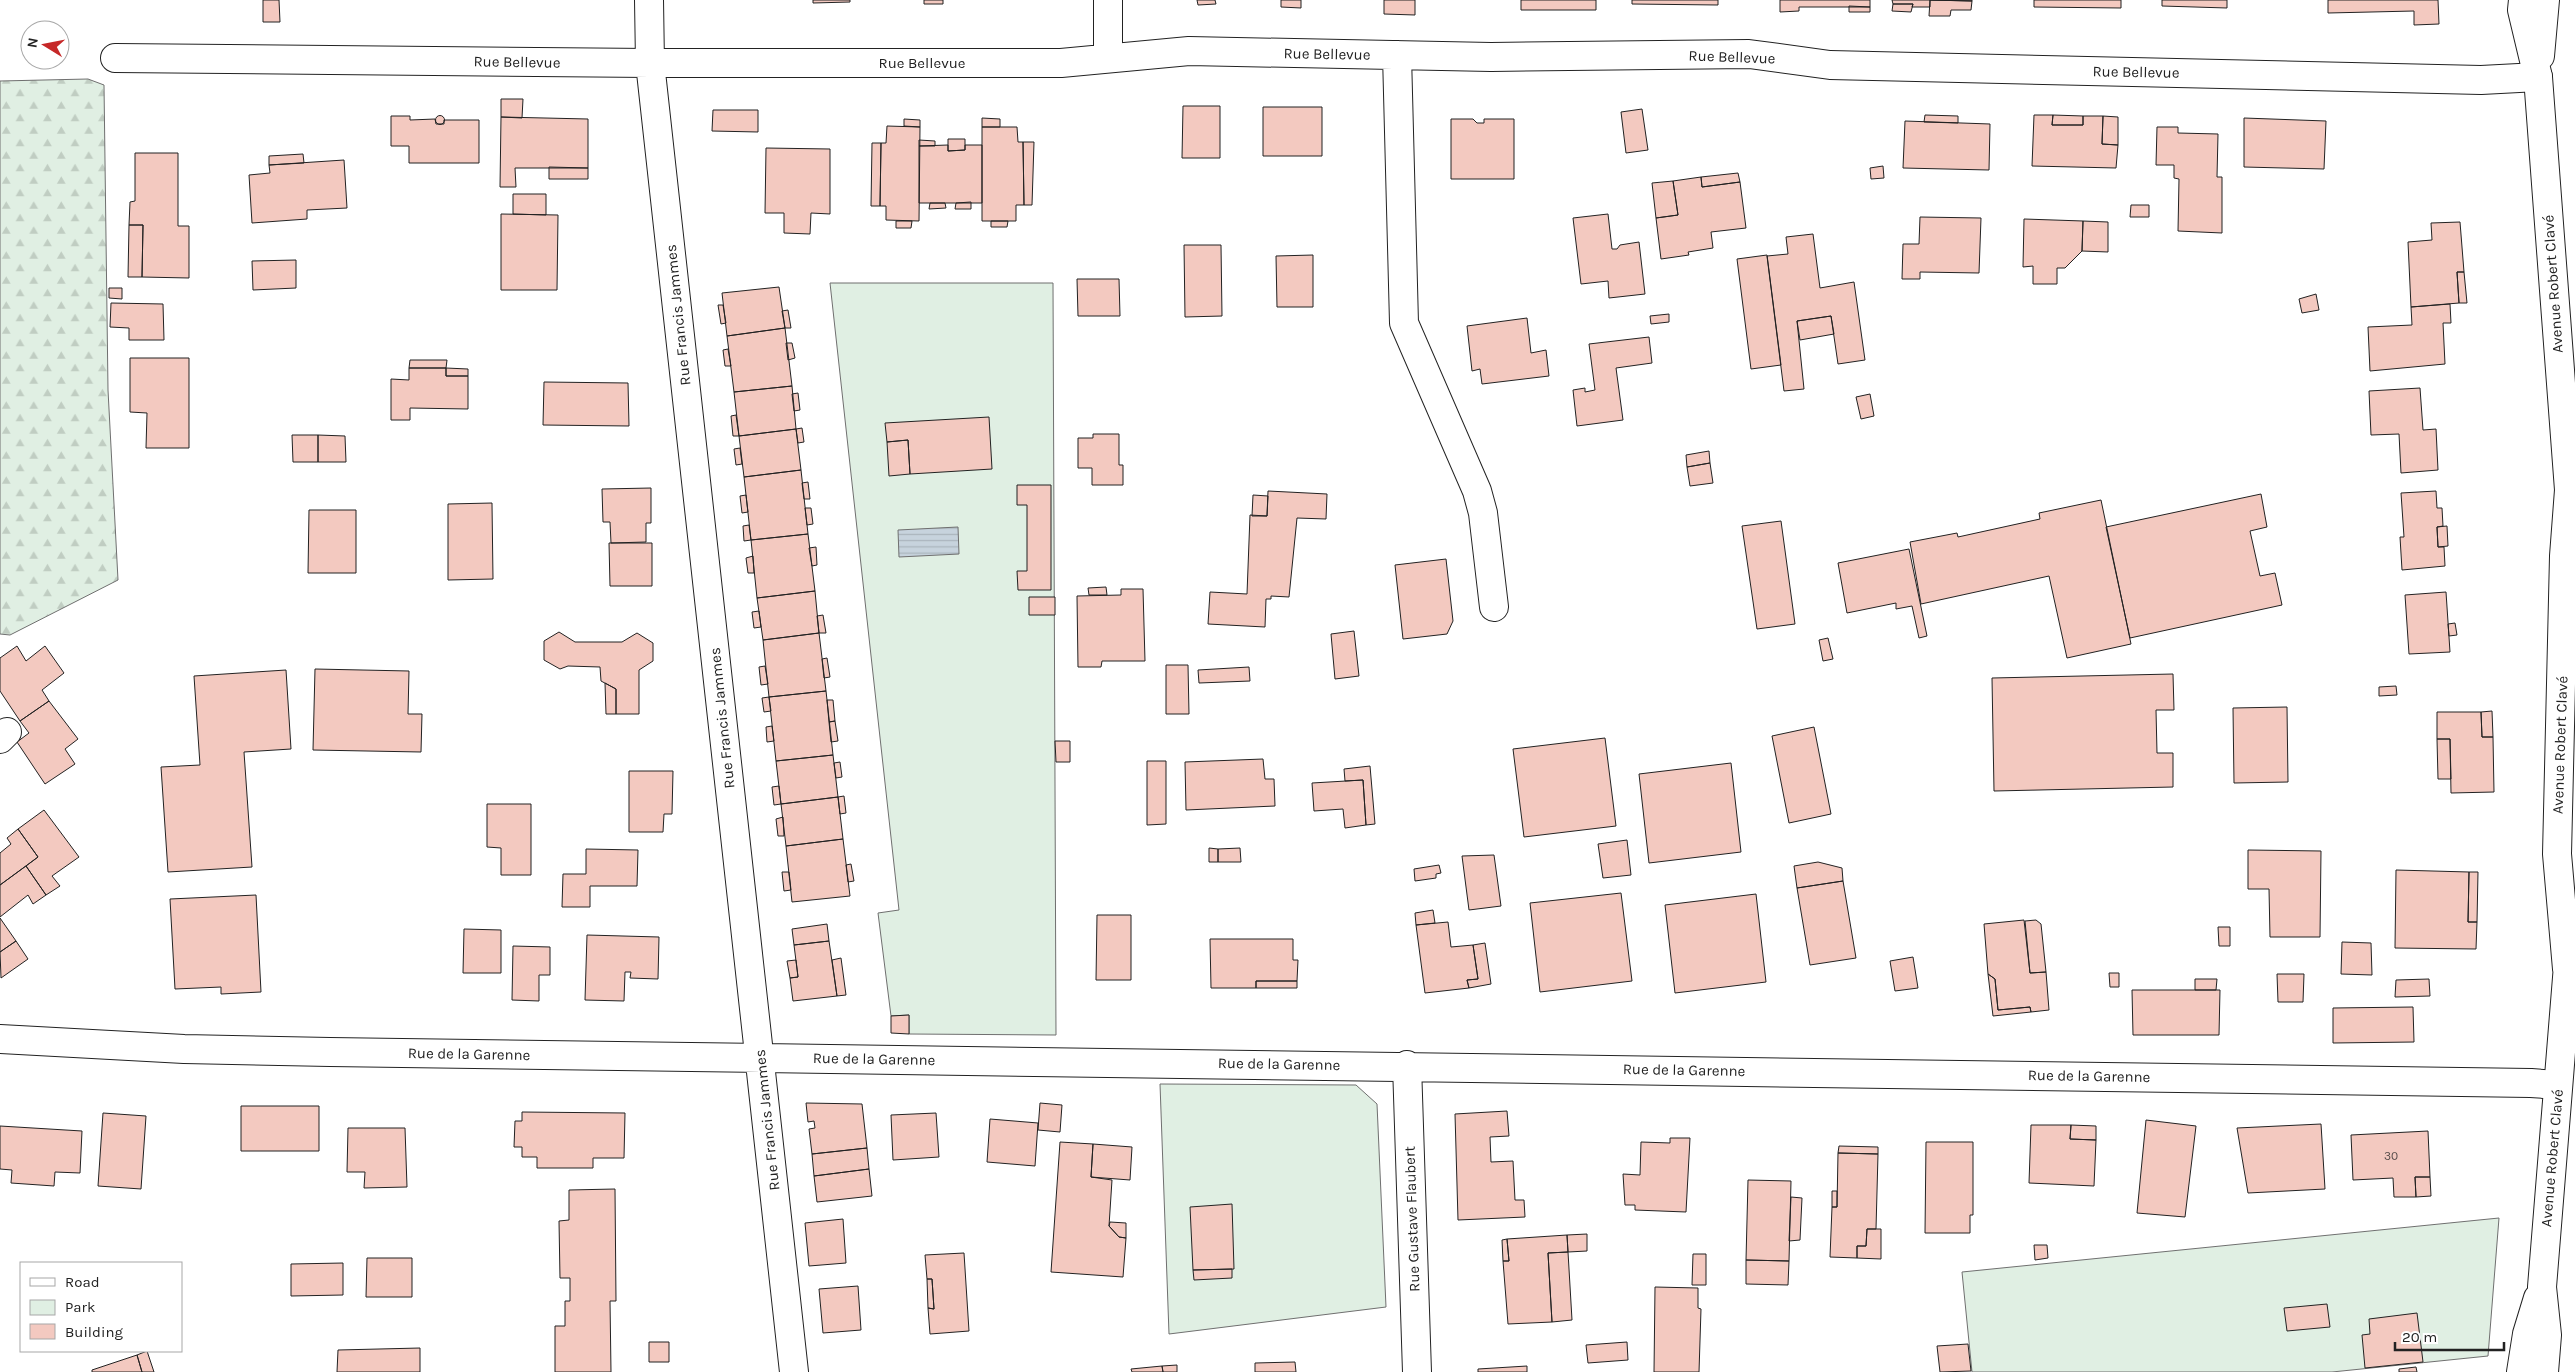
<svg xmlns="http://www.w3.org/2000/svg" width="2575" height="1372" font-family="Karla,sans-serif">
	<defs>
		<pattern id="forest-firs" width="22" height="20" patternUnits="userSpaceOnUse" patternTransform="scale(1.25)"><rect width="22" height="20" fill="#e0efe3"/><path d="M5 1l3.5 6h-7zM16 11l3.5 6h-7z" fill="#c0cdc2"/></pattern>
		<pattern id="water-rules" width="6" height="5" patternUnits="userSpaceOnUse" patternTransform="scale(1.25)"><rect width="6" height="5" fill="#c7d3dd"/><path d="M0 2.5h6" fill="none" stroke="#abb5bd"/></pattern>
	</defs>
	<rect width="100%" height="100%" fill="#fff"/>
	<path fill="#e0efe3" stroke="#6f6f6f" d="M830,283H1053L1056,1035L909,1034V1015L891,1016L878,913L899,910Z
		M1160,1084L1356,1085L1377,1104L1386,1307L1169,1334Z
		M2499,1218L2488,1356L2332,1372H1972L1962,1272Z"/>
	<path fill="url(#forest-firs)" stroke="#6f6f6f" d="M88,79L104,85L108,390L118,580L10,635L0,634V81Z"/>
	<path fill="url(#water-rules)" stroke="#6f6f6f" d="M958,527L959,554L899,557L898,530Z"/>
	<path fill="#f3c9c0" stroke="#222" d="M263,0H279L280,22H263Z
		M813,0H850V2L813,3Z
		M924,0H943V4H924Z
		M1215,0L1216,4L1198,5L1197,0Z
		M1281,0H1301V8L1281,7Z
		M1384,0H1415V15L1384,14Z
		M1521,0H1596V10H1521Z
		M1632,0H1718V5L1632,4Z
		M1780,0H1870V7H1799V11L1780,12Z
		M1892,0H1972V1L1930,0V7H1912L1913,4H1893Z
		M1930,0L1972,1L1971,10H1951L1950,16H1929Z
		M2034,0H2121V8L2034,7Z
		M2162,0H2227V8L2162,6Z
		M2328,0H2438L2439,24L2414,25V11L2328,13Z
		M1893,4H1913L1911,12L1892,11Z
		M1849,6L1870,7V12H1849Z
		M501,99H523L522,118L501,117Z
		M1183,106H1220V158H1182Z
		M1263,107H1322V156H1263Z
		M1642,109L1648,150L1626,153L1621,112Z
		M713,110H758V132L712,131Z
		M1925,115L1958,116V123L1924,122Z
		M2034,115H2053L2052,125H2083V116H2103L2102,144L2118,145L2116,168L2032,166Z
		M2053,115L2083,116V125H2052Z
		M435.5 120a4.5 4.5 0 1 1 9 0a4.5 4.5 0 1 1-9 0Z
		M391,116H410V120L435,119L436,124H444V120H479V163H409V146H391Z
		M2103,116L2118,117V145L2102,144Z
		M501,117L588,119V168H515L516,187H500Z
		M982,118L1000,119V127H982Z
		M2244,118L2326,121L2324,169L2244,167Z
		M904,119L920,120V127L904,126Z
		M1451,119H1473L1477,123H1484V119H1514V179H1451Z
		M1905,121L1990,124L1989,170L1903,168Z
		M887,126L920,127L919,221L886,220V206H880L881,143H886Z
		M982,127H1017L1018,142H1023L1024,205H1016V221H982Z
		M2157,127H2178V133L2218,134L2217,177H2222V233L2178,231L2179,179L2174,178V165H2156Z
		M948,139H965V150L948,151Z
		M919,140L935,141V146H919Z
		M1023,142H1034L1032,205H1024Z
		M872,143H881L880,206H871Z
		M948,145V151L965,150V145H982V203H919V146Z
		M766,148L830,149V214L811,213L810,234L784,233V213H765Z
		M135,153H178V226H189V278L142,277L143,225H129L130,202L135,201Z
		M303,154L304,163L269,165V156Z
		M344,160L347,208L307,210V219L252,223L249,175L270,173L269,165Z
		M1883,166L1884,178L1871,179L1870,168Z
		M549,167L588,168V179H549Z
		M1738,173L1740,182L1702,187L1701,177Z
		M1701,177L1702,187L1740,182L1746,228L1711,232L1713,248L1688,252L1689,255L1661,259L1656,218L1678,215L1673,181Z
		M1673,181L1678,215L1656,218L1652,183Z
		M513,194H546V215L513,214Z
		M971,202V209H955L956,203Z
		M930,203H945L946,208L929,209Z
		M2131,205H2149V217H2130Z
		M501,214L558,215L557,290H501Z
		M1608,214L1612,249H1617L1620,245L1639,242L1645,294L1609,298L1608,281L1581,284L1573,218Z
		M1920,217L1981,218L1979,273L1920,272V279H1902L1903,244H1919Z
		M2024,219L2083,221L2082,251L2065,268H2057V284H2033V266L2023,267Z
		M896,221H912L911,228H896Z
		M991,221H1008L1007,227H991Z
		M2083,221L2108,222V252L2082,251Z
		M2460,222L2464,272H2457L2459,303L2411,307L2408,242L2432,240L2431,223Z
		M129,225H143L142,277H128Z
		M1813,234L1820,288L1854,282L1865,360L1838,364L1831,316L1797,321L1804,389L1784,391L1767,256L1788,254L1786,237Z
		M1184,245H1221L1222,316L1185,317Z
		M1313,255V307H1277L1276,256Z
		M1767,255L1781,365L1751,369L1737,259Z
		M296,260V288L253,290L252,261Z
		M2457,272H2464L2467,303H2459Z
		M1077,279H1119L1120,316H1078Z
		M779,287L785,328L727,336L722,293Z
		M109,288H122V299L109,298Z
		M2316,294L2319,310L2302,313L2299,299Z
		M111,303L163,304L164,340H129V328L110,327Z
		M2450,304L2451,323H2443L2445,364L2370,371L2368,327L2412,325L2411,307Z
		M718,305H723L726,323L721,324Z
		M788,310L791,328H785L782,311Z
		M1669,314V322L1651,324L1650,316Z
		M1831,316L1834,334L1800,340L1797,321Z
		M1527,318L1531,353L1546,350L1549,376L1482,384L1480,369L1472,371L1467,326Z
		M785,328L792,386L734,392L727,336Z
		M1649,337L1652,363L1616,368L1623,420L1577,426L1573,390L1585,388V392L1595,390L1589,344Z
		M786,343H792L795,358L788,360Z
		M728,349L731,366H725L723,350Z
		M130,358H189V448H146L147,413L130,412Z
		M410,360H447L446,368H409Z
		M409,368H446V376H468V409L410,408V420H391V379L409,380Z
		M446,368L468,369V376H446Z
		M544,382L628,383L629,426L543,425Z
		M792,386L796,429L739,436L734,392Z
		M2420,388L2423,430L2436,429L2438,470L2401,473L2399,434L2371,435L2369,391Z
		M798,393L800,410L794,411L792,394Z
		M1870,394L1874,416L1861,419L1856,397Z
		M736,415L739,436H733L731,416Z
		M989,417L992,469L910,474L908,440L887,442L885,423Z
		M802,428L804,442L798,443L796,429Z
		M796,429L801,470L744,477L739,436Z
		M1093,434H1119V465H1123V485H1092V468H1078V438H1093Z
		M292,435H318V462H293Z
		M318,435L345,436L346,462H318Z
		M908,440L910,474L889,476L887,442Z
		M740,448L742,464L736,465L734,449Z
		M1709,451L1710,463L1687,467L1686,455Z
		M1710,463L1713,483L1690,486L1687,467Z
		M801,470L808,534L751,540L744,477Z
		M808,482L810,499H804L802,483Z
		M1017,485H1051V590H1018L1017,571H1027V505H1017Z
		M651,488V523H646V542L611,543L610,522H603L602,489Z
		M1268,491L1327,494L1326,519L1297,518L1289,597L1271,596V599H1266L1265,627L1208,624L1210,592L1247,594L1250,515L1267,516Z
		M2436,491L2437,508H2442L2443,526L2437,527L2438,547H2444L2445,566L2402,570L2400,537H2404L2401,493Z
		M2261,494L2267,527L2250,531L2260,576L2275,573L2282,605L2130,638L2106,527Z
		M746,495L748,512L742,513L740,496Z
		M1253,495L1268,496L1267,516H1252Z
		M2101,500L2131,644L2067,658L2049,576L1921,604L1910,542L1957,533L1958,537L2040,519L2039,513Z
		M492,503L493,579L448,580V504Z
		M805,508H811L813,524L807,525Z
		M309,510H356V573H308Z
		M1781,521L1795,624L1757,629L1742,526Z
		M749,525L751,540L744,541L743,526Z
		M2447,526L2448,546L2438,547L2437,527Z
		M808,534L815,591L757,598L751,540Z
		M609,543H652V586H610Z
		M816,547L817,565L812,566L809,548Z
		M1909,549L1927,636L1919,638L1912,606L1896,609V603L1847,613L1838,563Z
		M753,556L754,573H748L746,558Z
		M1446,559L1453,621L1447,634L1403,639L1395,565Z
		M1106,587L1107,595H1089L1088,588Z
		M1121,589H1143L1145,661H1102L1101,667H1078L1077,596L1121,595Z
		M815,591L819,633L763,640L757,598Z
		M2446,592L2450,652L2409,654L2405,595Z
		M1029,597H1055V615H1029Z
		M759,611L761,627L754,628L752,612Z
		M823,615L826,633H819L817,616Z
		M2455,623L2457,635L2449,636L2448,624Z
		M1354,631L1359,676L1335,679L1331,634Z
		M559,632L575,642H622L637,633L653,643V661L639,670V714H616V689L601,681L600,667L568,666L560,669L544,660V641Z
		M819,633L826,691L769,697L763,640Z
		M1828,638L1833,659L1823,661L1819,640Z
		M17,646L26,661L45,646L64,673L42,690L49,701L20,721L0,691V658Z
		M827,658L830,677L824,678L822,659Z
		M1166,665H1188L1189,714H1166Z
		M765,666L768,684L761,685L759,667Z
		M1249,667L1250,681L1199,683L1198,670Z
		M315,669L409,671L408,714H422L421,752L313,750Z
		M286,670L291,749L244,752L252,867L168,872L161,767L200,765L194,676Z
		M2173,674L2174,710H2156L2157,753H2173V787L1994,791L1992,678Z
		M605,683L616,689V714H606Z
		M2396,686L2397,695L2379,696V687Z
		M826,691L833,755L776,761L769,697Z
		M769,697L771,711L764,712L762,698Z
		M827,700H833L835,721L829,722Z
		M49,701L78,739L65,749L75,764L45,784L17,742L29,733L20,721Z
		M2287,707L2288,782L2234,783L2233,708Z
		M2492,711L2493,737H2482L2481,712Z
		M2437,712H2481L2482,737H2493L2494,792L2451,793L2450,739H2437Z
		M835,721L838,741L831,742L829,722Z
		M772,726L774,741L767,742L766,727Z
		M1814,727L1831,814L1789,823L1772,736Z
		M1605,738L1616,826L1524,837L1513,749Z
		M2437,739H2450L2451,779H2438Z
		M1055,741H1070V762H1056Z
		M833,755L838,797L781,804L776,761Z
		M1263,759L1265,779H1274L1275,806L1186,810L1185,762Z
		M1147,761H1166V824L1147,825Z
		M840,762L842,777L836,778L834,763Z
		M1731,763L1741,852L1649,863L1639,774Z
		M1370,766L1375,824L1366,825L1363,780L1345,781L1344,769Z
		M629,771H673L672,814H664L663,832H629Z
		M1363,780L1366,825L1345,828L1343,809L1314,811L1312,783Z
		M779,786L781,804L774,805L772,787Z
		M844,796L846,813L840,814L838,797Z
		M838,797L843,839L786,846L781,804Z
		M487,804H531V875H501V848L487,847Z
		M44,810L79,857L52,876L60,886L46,895L26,866L38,857L18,829Z
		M783,817L784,836H778L776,819Z
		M18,829L38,857L0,885V853L11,844L7,838Z
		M843,839L850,896L792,902L786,846Z
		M1627,840L1631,875L1603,878L1598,844Z
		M1209,848L1218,849V862H1209Z
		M1240,848L1241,862H1218V849Z
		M586,849L638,850L637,886H590V907H562L563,874H586Z
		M2248,850L2321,851L2320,937H2270L2269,889H2248Z
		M1494,855L1501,906L1469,910L1462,856Z
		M1818,862L1842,868L1843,881L1797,888L1794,866Z
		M851,864L854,881L848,882L846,865Z
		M1439,865L1441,873L1436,874V878L1415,881L1414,869Z
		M26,866L46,895L33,904L28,895L0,917V885Z
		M2396,870L2469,872L2468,922H2477L2476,949L2395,948Z
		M782,872H789L791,890L784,891Z
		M2469,872H2478L2477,922H2468Z
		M1843,881L1856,958L1810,965L1797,888Z
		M1621,893L1632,981L1540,992L1530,903Z
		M1756,894L1766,982L1675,993L1665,905Z
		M256,895L261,992L221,994V987L175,989L170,899Z
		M1433,910L1435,923L1416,925L1415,913Z
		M1097,915H1131V980H1096Z
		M0,918L16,941L0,952Z
		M2024,920L2030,973L2046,972L2049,1010L2031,1012L2030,1007L1998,1010L1995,979L1988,974L1984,924Z
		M2036,920L2041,924L2046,972L2030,973L2025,921Z
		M1448,922L1451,947L1473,945L1478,979L1467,980L1469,988L1425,993L1416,925Z
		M827,924L829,941L794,945L792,929Z
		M2218,927H2230V946H2219Z
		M464,929L501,930V973H463Z
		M587,935L659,937L658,979L630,978L631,972H625L624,1001L585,1000Z
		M1210,939H1293V960H1298L1297,981H1256V988H1211Z
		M16,941L28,959L1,978L0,952Z
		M829,941L837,996L793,1001L790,978L798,977L794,945Z
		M2342,942L2371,943L2372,975L2341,974Z
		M1485,943L1491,984L1469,988L1467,980L1478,979L1473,945Z
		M513,946L550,947V975H539V1001L512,1000Z
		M1913,957L1918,988L1895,991L1890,961Z
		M841,958L846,995L837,996L832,960Z
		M796,960L798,977L790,978L787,961Z
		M2109,973H2119V987H2110Z
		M1988,974L1995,979L1998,1010L2030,1007L2031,1012L1993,1016Z
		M2277,974H2304L2303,1002H2278Z
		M2195,979H2217L2216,990H2195Z
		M2429,979L2430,996L2395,997L2396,980Z
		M1256,981H1297V988H1256Z
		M2132,990H2220L2219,1035H2133Z
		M2413,1007L2414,1042L2333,1043V1008Z
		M909,1015V1034L891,1033V1016Z
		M806,1103L862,1104L867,1148L812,1154L809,1129L815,1128L814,1121L808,1122Z
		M1040,1103L1062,1105L1060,1132L1038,1130Z
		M241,1106H319V1151H241Z
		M1507,1111L1509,1136L1490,1137L1491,1162L1513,1161L1515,1200H1524L1525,1217L1458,1220L1455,1114Z
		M522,1112L625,1113L624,1158H593V1168H537V1157H522V1147H514L515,1121H522Z
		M103,1113L146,1116L141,1189L98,1186Z
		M936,1113L939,1157L893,1160L891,1115Z
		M990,1119L1038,1123L1035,1166L987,1162Z
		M2146,1120L2196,1126L2185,1217L2137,1213Z
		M2321,1124L2325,1189L2248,1193L2237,1128Z
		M2031,1125H2071L2070,1139L2096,1140L2094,1186L2029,1183Z
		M2071,1125L2096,1126V1140L2070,1139Z
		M0,1126L82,1131L80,1173L55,1172L54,1186L11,1183L12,1170L0,1169Z
		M348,1128H405L407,1187L364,1188L365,1172H347Z
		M2428,1131L2430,1177H2415L2416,1197H2394L2393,1178L2353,1180L2351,1135Z
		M1670,1138H1690L1686,1212L1635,1210V1205H1625L1623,1174L1640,1175L1641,1142L1670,1143Z
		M1060,1142L1093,1144L1091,1177L1112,1180L1109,1226L1119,1237L1126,1238L1123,1277L1051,1272Z
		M1926,1142H1973V1215H1970V1233H1925Z
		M1093,1144L1132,1147L1130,1180L1091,1177Z
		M1839,1146L1878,1147V1154L1838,1153Z
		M867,1148L869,1169L814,1176L812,1154Z
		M1838,1153L1878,1154L1876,1229H1867L1866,1246H1857V1258L1830,1257L1832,1207H1837Z
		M869,1169L872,1196L817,1202L814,1176Z
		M2415,1177H2430L2431,1196L2416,1197Z
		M1748,1180L1791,1181L1789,1261L1746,1260Z
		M615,1189L616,1301H610L611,1372H555V1326H565V1301H570V1278H560L559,1221L569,1220V1190Z
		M1832,1191H1837V1207H1832Z
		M1791,1197L1802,1198L1800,1240L1789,1241Z
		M1232,1204L1234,1269L1193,1270L1190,1207Z
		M843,1219L846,1263L809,1266L805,1223Z
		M1110,1222L1126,1223V1238L1119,1237L1109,1226Z
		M1867,1229H1881V1259L1857,1258V1246H1866Z
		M1587,1234V1251L1568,1252L1567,1235Z
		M1567,1235L1568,1252L1548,1253L1552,1322L1508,1324L1503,1261H1509L1507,1239Z
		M1507,1239L1509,1261H1503L1502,1240Z
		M2034,1245H2047L2048,1258L2035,1260Z
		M1568,1252L1572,1320L1552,1322L1548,1253Z
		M964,1253L969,1331L930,1334L928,1308L934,1309L932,1279H927L925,1255Z
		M1693,1254H1706V1285H1692Z
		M367,1258H412V1297H366Z
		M1746,1260L1789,1261L1788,1285L1746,1284Z
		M343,1263V1295L291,1296V1264Z
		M1232,1269V1278L1194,1280L1193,1270Z
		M927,1279H932L934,1309L928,1308Z
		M858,1286L861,1330L823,1333L819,1289Z
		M1655,1287L1698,1288V1308L1701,1309L1699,1372H1654Z
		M2327,1304L2330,1327L2287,1331L2284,1308Z
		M2417,1313L2423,1362L2365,1368L2362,1335L2370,1334L2369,1319Z
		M649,1342H669V1362H649Z
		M1627,1342L1628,1360L1588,1363L1586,1345Z
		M1968,1344L1971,1371L1940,1372L1937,1346Z
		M420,1348V1372H337L338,1350Z
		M147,1351L154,1372H142L137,1355Z
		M137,1355L142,1372H92V1370Z
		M1295,1362L1296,1372H1255V1363Z
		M1177,1365V1372H1163L1162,1366Z
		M1162,1366L1163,1372H1132L1131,1369Z
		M1527,1366V1372H1478V1369Z
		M2416,1367L2417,1372H2399V1369Z"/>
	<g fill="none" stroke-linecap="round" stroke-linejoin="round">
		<g stroke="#222" stroke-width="30">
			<path id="street" d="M649,0L650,63L794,1372
				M1397,55L1404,323L1477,491L1483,513L1494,607
				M115,58L650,63H1061L1189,51L1491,57L1749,54L1830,65L2481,80L2538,77
				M1108,58V0
				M0,739L7,732
				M0,1039L184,1049L330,1052L2531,1083L2558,1085
				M1407,1065L1417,1372"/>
		</g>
		<g stroke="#222" stroke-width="30">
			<path id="secondary" d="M2523,0L2522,10L2538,77L2569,490L2564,556L2557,854L2567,969
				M2540,56L2545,0
				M2521,1372L2527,1334L2538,1298
				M2544,1372L2547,1335L2542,1287L2569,953"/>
		</g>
		<use href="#street" stroke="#fff" stroke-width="28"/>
		<use href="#secondary" stroke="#fff" stroke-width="28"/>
	</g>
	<g text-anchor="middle" stroke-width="4" stroke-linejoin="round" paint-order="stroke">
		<g font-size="12" fill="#564c4a">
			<text x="2391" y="1160">30</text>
		</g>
		<g font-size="15" fill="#222" stroke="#fff">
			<text transform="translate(1327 54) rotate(1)" y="5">Rue Bellevue</text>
			<text transform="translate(1732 57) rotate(2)" y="5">Rue Bellevue</text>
			<text transform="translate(517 62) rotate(1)" y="5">Rue Bellevue</text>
			<text x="922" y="68">Rue Bellevue</text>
			<text transform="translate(2136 72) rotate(1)" y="5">Rue Bellevue</text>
			<text transform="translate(2553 284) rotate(-94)" y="5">Avenue Robert Clavé</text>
			<text transform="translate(678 315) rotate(-96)" y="5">Rue Francis Jammes</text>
			<text transform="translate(722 718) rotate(-96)" y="5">Rue Francis Jammes</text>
			<text transform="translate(2560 745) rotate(-88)" y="5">Avenue Robert Clavé</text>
			<text transform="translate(469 1054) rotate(1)" y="5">Rue de la Garenne</text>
			<text transform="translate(874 1059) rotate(1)" y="5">Rue de la Garenne</text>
			<text transform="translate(1279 1064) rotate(1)" y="5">Rue de la Garenne</text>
			<text transform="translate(1684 1070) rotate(1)" y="5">Rue de la Garenne</text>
			<text transform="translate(2089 1076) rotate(1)" y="5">Rue de la Garenne</text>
			<text transform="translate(767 1120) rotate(-96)" y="5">Rue Francis Jammes</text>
			<text transform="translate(2552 1158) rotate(-85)" y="5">Avenue Robert Clavé</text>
			<text transform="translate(1412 1219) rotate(-92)" y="5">Rue Gustave Flaubert</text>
		</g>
	</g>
	<rect x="20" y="1262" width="162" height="90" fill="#ffffff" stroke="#a7a7a7"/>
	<rect x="30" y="1278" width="25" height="8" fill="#ffffff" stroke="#a7a7a7"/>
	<text x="65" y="1287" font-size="15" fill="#222222">Road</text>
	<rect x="30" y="1300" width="25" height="15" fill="#e0efe3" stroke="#a7a7a7"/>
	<text x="65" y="1312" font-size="15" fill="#222222">Park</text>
	<rect x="30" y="1324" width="25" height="15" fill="#f3c9c0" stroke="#a7a7a7"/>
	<text x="65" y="1337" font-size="15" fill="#222222">Building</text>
	<g transform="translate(45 45) rotate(280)"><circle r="24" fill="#ffffff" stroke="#a7a7a7"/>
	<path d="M0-4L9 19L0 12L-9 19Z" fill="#c62828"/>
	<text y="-8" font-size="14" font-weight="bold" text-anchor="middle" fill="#222222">N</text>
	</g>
	<path d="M2395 1342v8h109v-8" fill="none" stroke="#222222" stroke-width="2.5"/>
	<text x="2402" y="1342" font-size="15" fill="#222222" stroke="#ffffff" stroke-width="4" paint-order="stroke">20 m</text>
</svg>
